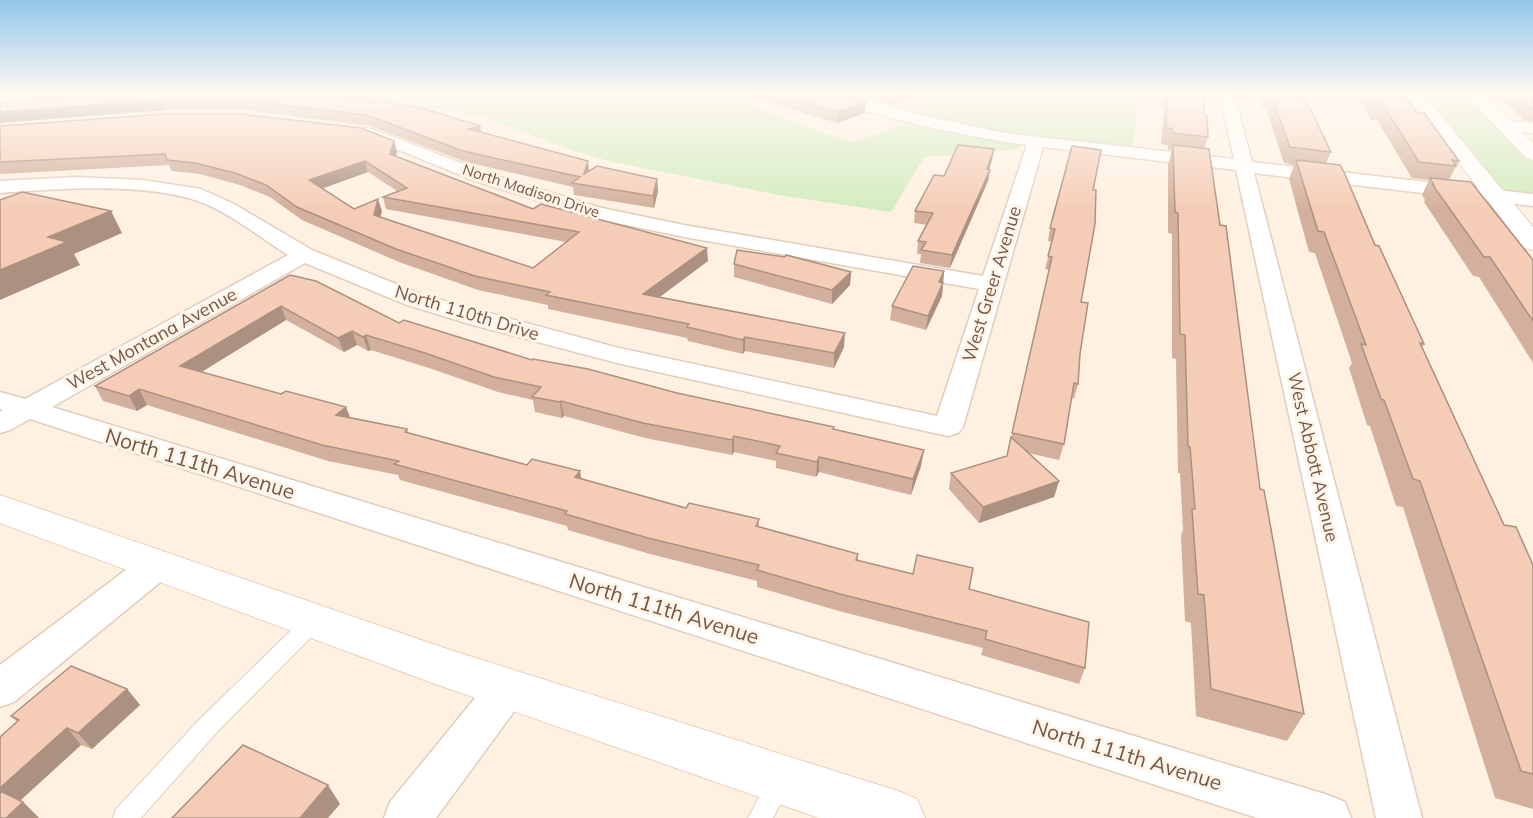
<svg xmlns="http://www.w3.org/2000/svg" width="1533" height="818" font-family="Mulish,sans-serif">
	<rect width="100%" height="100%" fill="#fef1e1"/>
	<path fill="#d3ecbf" d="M356,95H737L762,109L804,126L853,142L915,120L884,110L929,95H1138L1133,148L1029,136L1019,149L924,157L891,212L779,195L613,162L578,152L483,117Z
		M1422,95H1468L1533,162V195L1510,192L1498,186Z"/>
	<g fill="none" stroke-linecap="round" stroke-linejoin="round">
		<g stroke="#e2cdbd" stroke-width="2">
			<path id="lane" d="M314,613L321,615L324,621L321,627L217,732L141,818H113L116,809L201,718L307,615Z
				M779,772L787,775L791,783L773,818H748L771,775Z"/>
		</g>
		<g stroke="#e2cdbd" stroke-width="3">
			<path id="street" d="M832,95H853L925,116L1006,133L1234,159L1220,95H1234L1252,162L1533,194V206L1254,173L1422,818H1376L1236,170L1043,147L963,427L958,433L948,436L617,363L473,325L407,305L305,263L52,407L1328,795L1345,802L1351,818H1257L30,419L10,430L0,433V412L3,410L0,409V392L25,399L288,255C259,237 222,206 188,198C130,183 60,189 0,193V181L75,177L143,180L201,189L234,204L312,250L423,295L619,348L937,416L979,289L684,237L598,219L475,181L404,152L351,134L349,131L357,126L375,130L487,173L602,208L684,225L983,276L1027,145C997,142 846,113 832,95Z
				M1504,121L1533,123V133L1498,129L1496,126L1498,123Z
				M156,553L169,557L174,566L169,575L14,702L0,707V665L143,557Z
				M507,671L521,676L527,689L521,702L436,818H384L390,802L493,676Z"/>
		</g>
		<g stroke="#ead0bc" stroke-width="2">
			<path id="secondary" d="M1407,95H1424L1533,227V250L1524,248Z
				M1466,95H1484L1533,143V160L1526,158Z
				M0,495L447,649L898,791L917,799L925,818H819L430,682L0,523Z"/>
		</g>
		<use href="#lane" fill="#fff" fill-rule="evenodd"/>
		<use href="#street" fill="#fff" fill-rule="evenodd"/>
		<use href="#secondary" fill="#fff" fill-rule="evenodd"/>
	</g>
	<path fill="#d3b09d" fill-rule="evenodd" d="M758,95H845L865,113L837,123L758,99Z
		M861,95H916L891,104Z
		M1161,95H1204V114L1208,137L1204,149L1220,225L1260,489L1304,714L1287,741L1196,716L1191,623L1185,621L1181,536L1183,530L1180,473H1178L1176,359L1172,358V234L1168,233V164L1172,150L1168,149V145L1161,144L1164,106H1161Z
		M1259,95H1302L1331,152L1326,163L1375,245L1424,344L1422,347L1504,525L1533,565V809L1495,798L1403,507L1396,506L1370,426L1367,425L1349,368L1352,363L1315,253L1309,252L1289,179L1294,165L1284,163L1266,109H1262Z
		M1358,95H1404L1417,113L1459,161L1449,180L1533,260V363L1479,277L1473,276L1424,202L1425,200L1422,195L1429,180L1412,178L1377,120H1371Z
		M1498,95H1533V121L1524,120Z
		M346,96L482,133L589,171L657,179L658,191L654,208L574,195L573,187L466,162L370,126L245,110H168L0,103Z
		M0,126L394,141L397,152L396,156L533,209L708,261L659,297L844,347L834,368L745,351L743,354L688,341L687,338L548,309V305L478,290L399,262L302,220L270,197L240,185L200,174L172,171L169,165L0,174ZM368,172L397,191L383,197L386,209L566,242L533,268L380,217L382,211L354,209L322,188Z
		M994,149L992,160L989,170L988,181L950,268L920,263L921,254H917L918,241L927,225L914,223L915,211L944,176Z
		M1093,190L1081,302L1078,384L1074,399L1071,398L1064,444L1059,460L1028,453L1059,481L1054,497L979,523L949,489L951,473L1007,456L1049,270L1045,269L1052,242L1048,241L1050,228Z
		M734,264L851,272L850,285L832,304L734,277Z
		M944,271L942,296L926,330L890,320L892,306Z
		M290,275L399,323L532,360L677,393L834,427V429L921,466L911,495L819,472L816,477L776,468V461L734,452L732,455L645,438L564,416L562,418L535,412L533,400L498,392L429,368L371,350L368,351L357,345L344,352L286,320L201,372L281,394L346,407L350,417L407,429L409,433L527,465L580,471L581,479L686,508L759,519V527L858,554V561L969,589L1085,668L1079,684L981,655L983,648L839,611L757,587V581L650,554L568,530L567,526L400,480L398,475L328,461L147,405L137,411L103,401L95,386Z
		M127,689L140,705L92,749L81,745L20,801L23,802L39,818H0L17,722L11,716Z"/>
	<path fill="#ac9080" d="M892,95H916L891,104Z
		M164,100L168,110L0,123V112Z
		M866,102L865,113L837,123L838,112Z
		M480,126L482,137L469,129Z
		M394,141L397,152L393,165L390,154Z
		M994,149L992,160L988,172L990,170L988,181L950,268L952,255L987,169Z
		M365,161L368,172L313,192L309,180Z
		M588,161L589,172L586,186L584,174Z
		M657,179L658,191L654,208L653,196Z
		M378,199L382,211L377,228L374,215Z
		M111,211L122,233L74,254L80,265L0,300V270L48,237Z
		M707,248L708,261L645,308L643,294Z
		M944,271L942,296L926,330L928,316L939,282Z
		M851,272L850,285L832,304V290Z
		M281,306L286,320L187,381L180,366Z
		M352,331L357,345L344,352L338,338Z
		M845,333L844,347L834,368V353Z
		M366,335L371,350L368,351L363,337Z
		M745,337V351L743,354V340Z
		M139,389L147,405L137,411L129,396Z
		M561,401L564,416L562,418L560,402Z
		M346,407L352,423L336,415Z
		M734,436V452L732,455V440Z
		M924,450L921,466L911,495L913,479Z
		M819,457V472L816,477L817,462Z
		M580,471L582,487L575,477Z
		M1059,481L1054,497L979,523L983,507Z
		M127,689L140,705L92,749L78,733Z
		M67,728L81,745L14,806L0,792V788Z
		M328,785L340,804L328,818H300Z
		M23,802L39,818H6Z"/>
	<path fill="#f5cdb7" stroke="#ac9080" stroke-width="1.5" fill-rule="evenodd" d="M71,95H339L422,108L480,126L469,129L588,161L584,174L597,166L657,179L653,196L572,183L580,177L463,151L367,115L242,100H164L0,112V103Z
		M778,95H845L866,102L838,112Z
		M1168,95H1204V114L1207,115L1208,137L1172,133V129L1166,128Z
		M1270,95H1302L1305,102H1307L1331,152L1290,147L1271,95Z
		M1371,95H1404L1417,113H1424L1459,161L1452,160L1456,166L1419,162L1384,106L1378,105Z
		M1517,95H1533V108H1530Z
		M164,114H241L361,128L394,141L390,154L533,209L541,204L707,248L643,294L845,333L834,353L745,337L743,340L687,327L689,324L546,295L550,292L475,276L396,249L297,207L266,185L235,173L195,163L167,160L165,154L0,162V126ZM365,161L407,188L383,197L579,232L533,268L374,215L378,199L354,209L309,180Z
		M958,145L994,149L987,169L990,170L952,255L921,250L926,242L918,241L933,213L915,211L934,175L944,176Z
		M1173,145L1209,149L1220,225L1226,226L1260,489L1264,490L1304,714L1211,689L1204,595L1198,594L1192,509H1195L1190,447L1188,446L1185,335L1180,334L1178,213L1175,212Z
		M1072,146L1101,150L1093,190H1096L1095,224L1081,302L1088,303L1080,354L1078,384L1074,383L1064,444L1012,433L1052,257L1048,256L1055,229L1050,228Z
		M1296,160L1340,165L1344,172L1375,245L1379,246L1424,344L1420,343L1504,525L1516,527L1533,565V774L1521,771L1420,481L1413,479L1384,400L1381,399L1361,344L1366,345L1324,232L1318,231Z
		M1430,178L1471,182L1533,260V321L1490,257H1484L1432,184L1434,185Z
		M22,192L111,211L48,237L67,242L0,270V200Z
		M737,250L785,257L786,255L851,272L832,290L734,264Z
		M913,266L944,271L939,282L943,283L928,316L892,306Z
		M290,275L316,281L399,323L404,320L532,360L533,359L588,369L677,393L834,427L833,429L924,450L913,479L819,457L817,462L776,453L780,446L734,436L732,440L643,423L561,401L560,402L532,397L541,387L494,377L425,353L366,335L363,337L352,331L338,338L281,306L180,366L281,394L286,391L346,407L336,415L407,429L405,432L527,465L532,459L580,471L575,477L686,508L689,503L759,519L756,526L858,554L856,560L913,574L917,555L973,568L969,589L1089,622L1085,668L985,639L987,631L840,594L757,570L759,565L648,538L565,514L567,511L394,464L399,461L322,445L139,389L129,396L95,386Z
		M1011,437L1059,481L983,507L951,473L1007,456Z
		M71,666L127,689L78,733L67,728L0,788V737L19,720L11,716Z
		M243,745L328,785L300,818H172Z
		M0,791L23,802L6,818H0Z"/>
	<linearGradient id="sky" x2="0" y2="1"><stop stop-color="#93c7e8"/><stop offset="0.45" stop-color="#fff9f2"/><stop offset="1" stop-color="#fff9f2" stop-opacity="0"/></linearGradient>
	<rect width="1533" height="209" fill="url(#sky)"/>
	<g text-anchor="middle" stroke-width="6" stroke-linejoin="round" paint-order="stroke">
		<g font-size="15" fill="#765647" stroke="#fff5e9">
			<text transform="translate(531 191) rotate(18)" y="5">North Madison Drive</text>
		</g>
		<g font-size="18" fill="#765647" stroke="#fff5e9">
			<text transform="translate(992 284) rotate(-73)" y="6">West Greer Avenue</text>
			<text transform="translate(467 313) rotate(17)" y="6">North 110th Drive</text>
			<text transform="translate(152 339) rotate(-29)" y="6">West Montana Avenue</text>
			<text transform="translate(1313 457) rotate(77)" y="6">West Abbott Avenue</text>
		</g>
		<g font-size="21" fill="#765647" stroke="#fff5e9">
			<text transform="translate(200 464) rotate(17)" y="7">North 111th Avenue</text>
			<text transform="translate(664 609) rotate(17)" y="7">North 111th Avenue</text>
			<text transform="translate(1127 755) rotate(17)" y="7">North 111th Avenue</text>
		</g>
	</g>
</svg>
